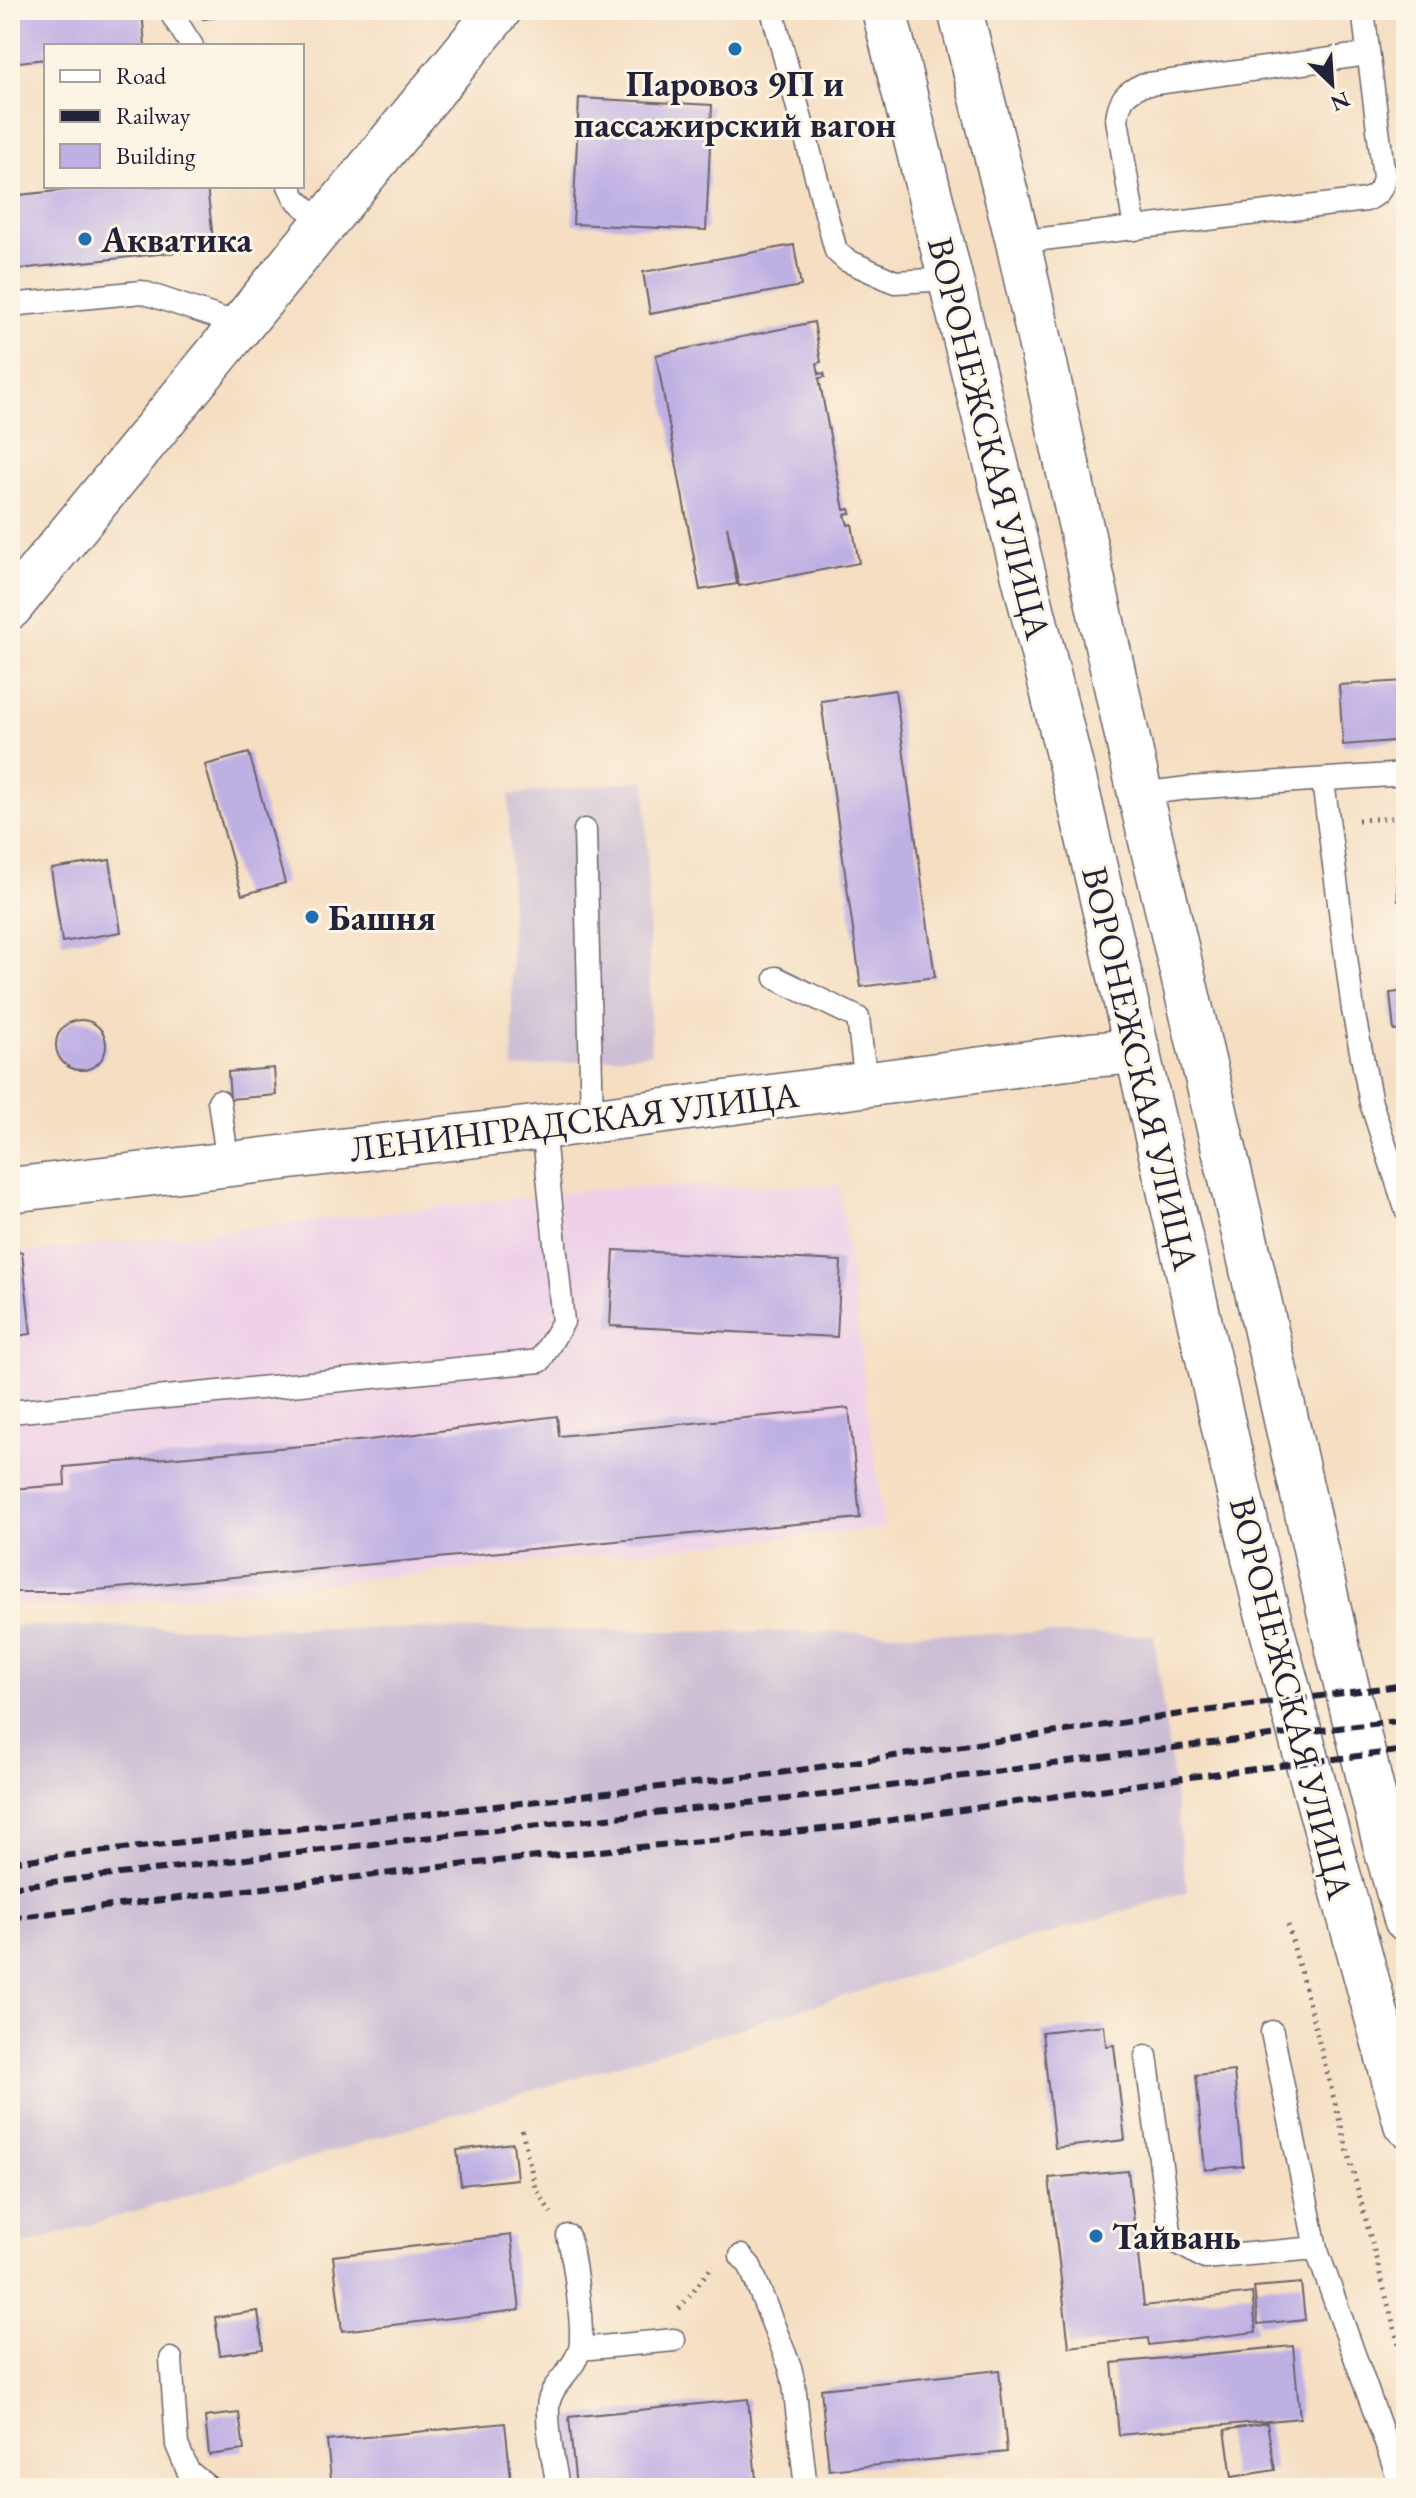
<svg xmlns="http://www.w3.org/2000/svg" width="1416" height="2498" font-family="'EB Garamond',serif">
	<rect width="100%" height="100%" fill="#fcf5e5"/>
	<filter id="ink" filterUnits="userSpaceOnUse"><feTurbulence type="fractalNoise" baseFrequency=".0125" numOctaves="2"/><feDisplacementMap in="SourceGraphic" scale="16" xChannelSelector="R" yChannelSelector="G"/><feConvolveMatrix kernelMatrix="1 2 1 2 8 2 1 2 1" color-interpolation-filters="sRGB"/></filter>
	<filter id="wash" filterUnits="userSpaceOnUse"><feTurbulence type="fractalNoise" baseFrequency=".006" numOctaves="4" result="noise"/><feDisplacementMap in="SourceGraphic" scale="32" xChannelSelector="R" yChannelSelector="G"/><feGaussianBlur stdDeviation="1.8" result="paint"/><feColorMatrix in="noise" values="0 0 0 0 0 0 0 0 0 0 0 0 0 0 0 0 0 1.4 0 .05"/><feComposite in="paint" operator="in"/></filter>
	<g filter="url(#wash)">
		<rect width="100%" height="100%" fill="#f5dec2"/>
		<path fill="#eed0e8" d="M839,1186L884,1528L89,1606L10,1604V1254L618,1187Z"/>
		<path fill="#ccbed4" d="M646,780L651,1053L513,1069L509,795Z
			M10,1626L1154,1635L1187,1892L10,2249Z"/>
		<g id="blocks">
			<path fill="#bfb0e4" d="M10,10H142L145,46H46V59L10,63Z
				M202,10H239L240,14L203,19Z
				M579,98L712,105L706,230L573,224Z
				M104,186H207L214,248L10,270V196Z
				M794,245L801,286L650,314L643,272Z
				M814,322L821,362L817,363L819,374L824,373L825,377L819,378L844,510L850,509L851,513L845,514L848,525L852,524L859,563L739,586L727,526L737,584L700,590L656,355Z
				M1406,681V740L1343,745L1339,685Z
				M895,690L935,977L861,987L821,701Z
				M249,753L285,883L242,895L205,765Z
				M110,860L121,932L62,942L51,869Z
				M1406,863V900H1398L1396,864Z
				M1406,991V1030L1394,1031L1390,993Z
				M56 1045a25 25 0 1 1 50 0a25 25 0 1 1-50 0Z
				M274,1068L276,1095L230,1099L228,1072Z
				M614,1250L841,1261L837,1337L610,1326Z
				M22,1252L31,1334L10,1337V1254Z
				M849,1408L860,1518L75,1592H10V1489L65,1485L64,1467L369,1440L557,1416L559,1436Z
				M1104,2025L1106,2046L1114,2045L1125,2140L1055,2148L1042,2032Z
				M1234,2071L1243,2166L1205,2170L1196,2075Z
				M513,2143L517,2179L461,2185L457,2150Z
				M1128,2171L1144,2306L1252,2293L1256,2332L1149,2345L1148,2338L1069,2347L1049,2178Z
				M511,2235L520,2310L342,2331L333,2256Z
				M1301,2283L1305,2319L1258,2324L1254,2287Z
				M258,2311L263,2349L220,2355L215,2317Z
				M1293,2346L1300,2418L1119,2435L1112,2363Z
				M999,2370L1007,2452L829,2470L821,2389Z
				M748,2399L756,2480L676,2488H576L569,2417Z
				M239,2413L244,2450L209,2455L205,2417Z
				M505,2423L512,2488H332L327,2441Z
				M1267,2423L1275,2470L1232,2477L1225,2430Z"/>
		</g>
	</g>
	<g filter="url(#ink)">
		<use href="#blocks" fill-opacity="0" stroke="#6c646a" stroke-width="2"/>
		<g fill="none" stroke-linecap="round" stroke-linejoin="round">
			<g stroke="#6c646a" stroke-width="25">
				<path id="service" d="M169,10L192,46
					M772,10L836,251L846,260L895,282L951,279
					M289,186L295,198L323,224
					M1135,229L1117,119C1119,101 1124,93 1142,85L1368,54
					M1018,242L1366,200C1378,195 1382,190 1384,177L1363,10
					M10,305L142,292L241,325
					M1323,781L1353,1010L1371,1103L1406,1209
					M1140,794L1188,788L1406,774
					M585,830L592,1120
					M776,978L858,1018L866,1084
					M219,1101L228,1164
					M10,1412L540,1361L563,1322L543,1127
					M1272,2032L1316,2248L1402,2488
					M1146,2056L1171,2239L1205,2258L1316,2248
					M741,2256L750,2266L790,2367L794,2384L806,2488
					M580,2349L674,2340
					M171,2359L177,2445L188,2471L209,2488
					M558,2488C554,2462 547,2433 548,2407C549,2384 575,2371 580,2348C584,2328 574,2257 568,2236"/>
			</g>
			<g stroke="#6c646a" stroke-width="47">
				<path id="tertiary" d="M10,1190L543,1127L1090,1055L1138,1051"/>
			</g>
			<g stroke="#6c646a" stroke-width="47">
				<path id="secondary" d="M10,607L499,10"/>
			</g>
			<g stroke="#6c646a" stroke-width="47">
				<path id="primary" d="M884,10L1080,803L1264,1601L1406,2124
					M960,10L1018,242L1140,794L1245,1238L1341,1663L1384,1840L1406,1919"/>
			</g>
			<path stroke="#6c646a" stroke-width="5" stroke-dasharray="2 6" stroke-linecap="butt" d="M1358,820L1406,817
				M1288,1925L1406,2372
				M522,2130L535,2187L551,2213
				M679,2309L712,2267"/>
			<use href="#service" stroke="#fff" stroke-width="22"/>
			<use href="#tertiary" stroke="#fff" stroke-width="44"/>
			<use href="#secondary" stroke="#fff" stroke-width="44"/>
			<use href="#primary" stroke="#fff" stroke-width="44"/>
			<path stroke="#22223b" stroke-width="6" stroke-dasharray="12 6" stroke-linecap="butt" d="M10,1862L772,1774L1181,1714L1406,1685
				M10,1887L466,1833L823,1795L1187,1746L1406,1720
				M10,1918L467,1864L843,1827L1190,1777L1406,1750"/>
		</g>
	</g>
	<g fill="#1f6fb2" stroke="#fcf5e5" stroke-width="3">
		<circle cx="735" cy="49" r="8"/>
		<circle cx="85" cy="239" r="8"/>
		<circle cx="312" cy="917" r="8"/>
		<circle cx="1096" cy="2236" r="8"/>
	</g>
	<g text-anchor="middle" stroke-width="6" stroke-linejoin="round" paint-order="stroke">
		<g font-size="36" font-weight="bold" fill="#22223b" stroke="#fcf5e5" text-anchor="start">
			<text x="735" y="96" text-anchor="middle">Паровоз 9П и<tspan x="735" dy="41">пассажирский вагон</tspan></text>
			<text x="101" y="252">Акватика</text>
			<text x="328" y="930">Башня</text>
			<text x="1112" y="2249">Тайвань</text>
		</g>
		<g font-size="36" fill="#22223b" stroke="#fcf5e5">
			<text transform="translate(990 438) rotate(76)" y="13">ВОРОНЕЖСКАЯ УЛИЦА</text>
			<text transform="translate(1141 1068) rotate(77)" y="13">ВОРОНЕЖСКАЯ УЛИЦА</text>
			<text transform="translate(574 1121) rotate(-7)" y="13">ЛЕНИНГРАДСКАЯ УЛИЦА</text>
			<text transform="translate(1292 1698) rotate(76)" y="13">ВОРОНЕЖСКАЯ УЛИЦА</text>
		</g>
	</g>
	<rect width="1416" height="2498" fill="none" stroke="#fcf5e5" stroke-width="40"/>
	<rect x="44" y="44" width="260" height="144" fill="#fcf5e5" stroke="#a5a1a1" stroke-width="2"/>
	<rect x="60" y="70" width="40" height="12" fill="#ffffff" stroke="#a5a1a1" stroke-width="2"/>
	<text x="116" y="84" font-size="24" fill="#22223b">Road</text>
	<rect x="60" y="110" width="40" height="12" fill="#22223b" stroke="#a5a1a1" stroke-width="2"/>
	<text x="116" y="124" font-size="24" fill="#22223b">Railway</text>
	<rect x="60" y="144" width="40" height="24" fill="#bfb0e4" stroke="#a5a1a1" stroke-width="2"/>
	<text x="116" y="164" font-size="24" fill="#22223b">Building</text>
	<g transform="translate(1332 84) rotate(155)" stroke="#fcf5e5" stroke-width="6" paint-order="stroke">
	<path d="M0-6L14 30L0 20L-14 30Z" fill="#22223b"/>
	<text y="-12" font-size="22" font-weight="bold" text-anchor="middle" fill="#22223b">N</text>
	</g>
</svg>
